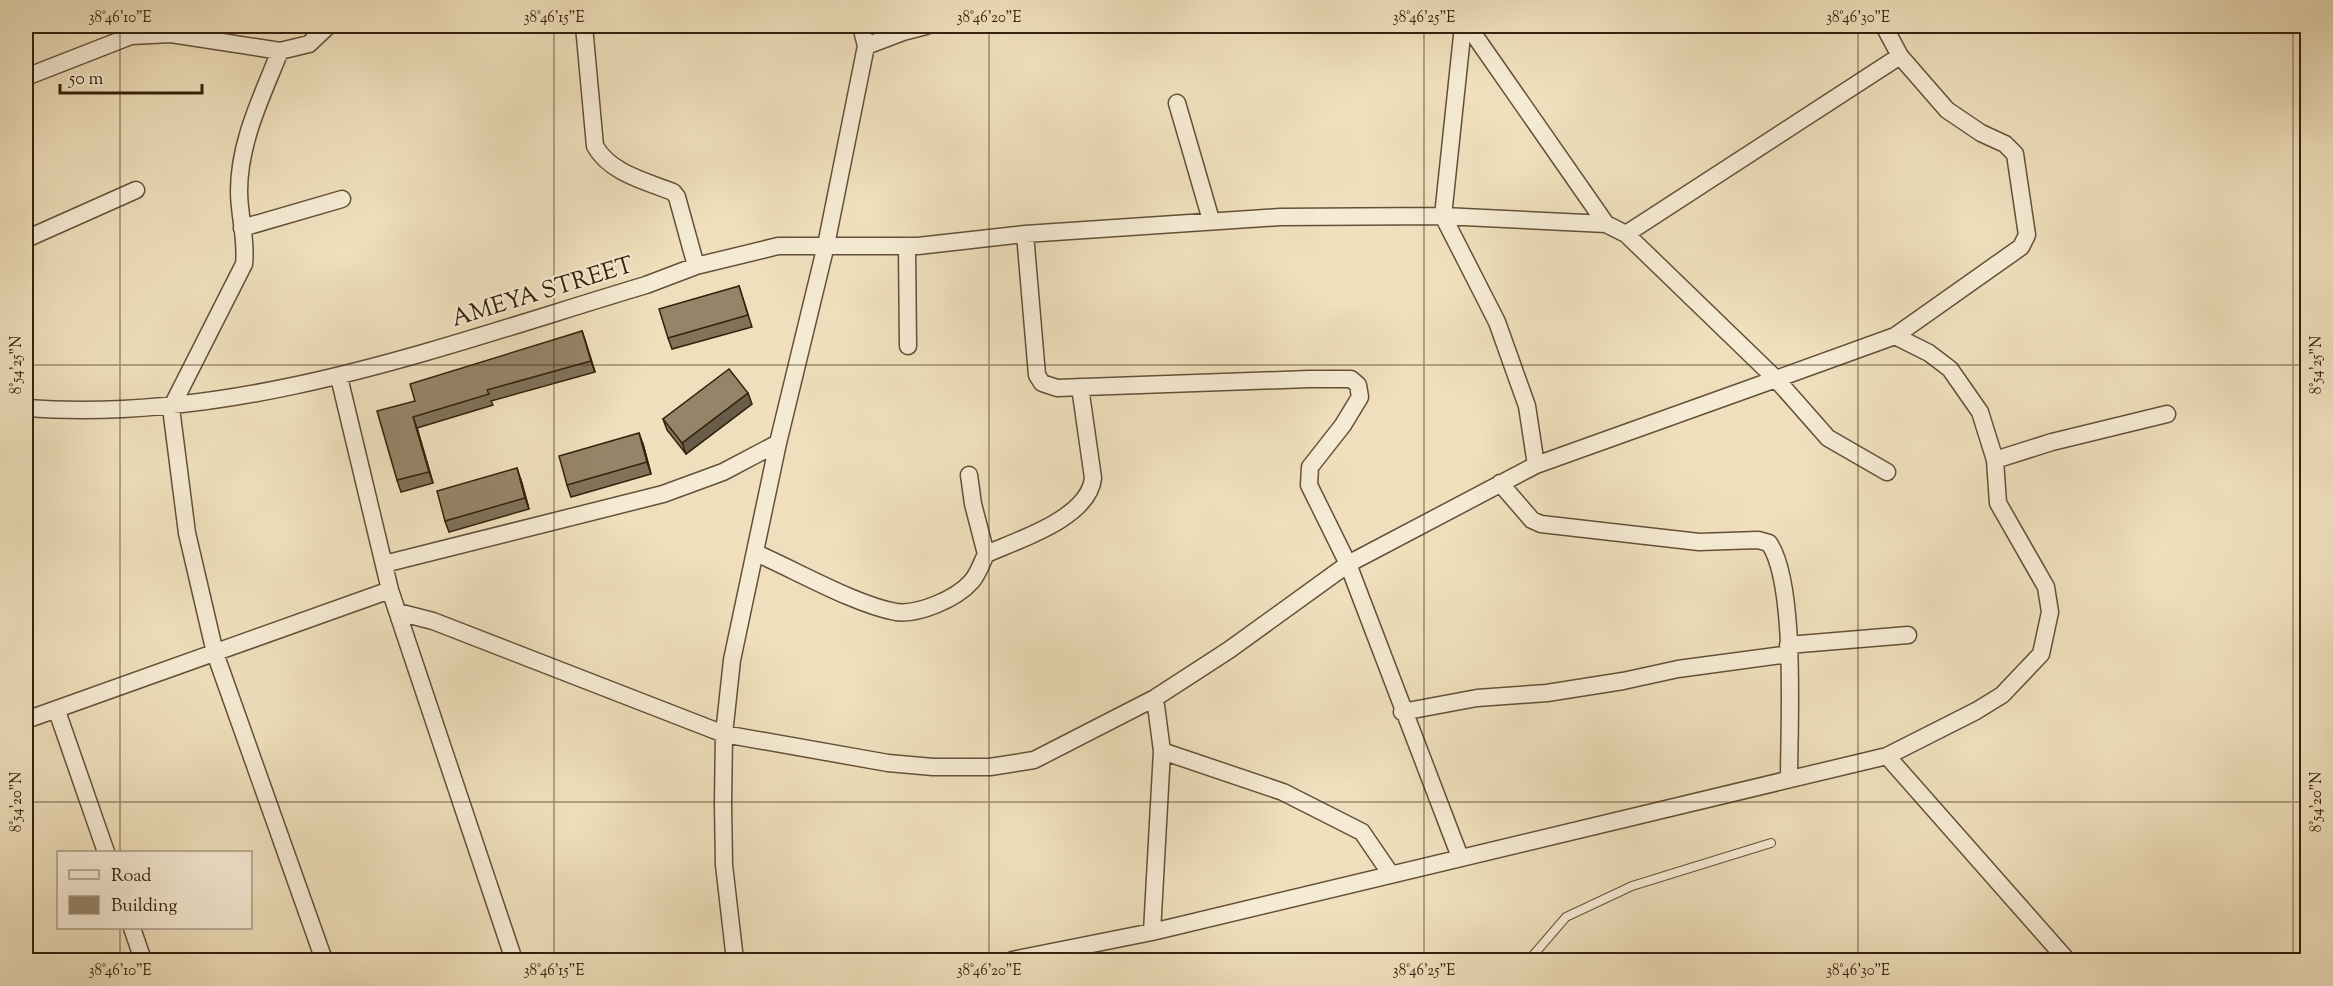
<svg xmlns="http://www.w3.org/2000/svg" width="2333" height="986" font-family="'Sorts Mill Goudy',serif">
	<rect width="100%" height="100%" fill="#efdfbc"/>
	<filter id="stains"><feTurbulence type="fractalNoise" baseFrequency=".00333" numOctaves="4"/><feColorMatrix values="0 0 0 0 .2 0 0 0 0 .09 0 0 0 0 .02 0 0 0 .5 -.17"/></filter>
	<radialGradient id="worn" r=".72"><stop offset=".6" stop-color="#630" stop-opacity="0"/><stop offset="1" stop-color="#630" stop-opacity=".3"/></radialGradient>
	<g fill="none" stroke-linecap="round" stroke-linejoin="round">
		<g stroke="#645038" stroke-width="10">
			<path id="lane" d="M1529,960L1566,917L1632,886L1771,843"/>
		</g>
		<g stroke="#645038" stroke-width="19">
			<path id="street" d="M584,26L595,146C610,173 645,181 673,192L677,197L696,266
				M1463,26L1443,216L1497,322L1527,406L1536,465
				M1468,26L1606,224
				M1884,26L1900,56L1947,110L1981,133L2005,144L2015,154L2027,235L2021,247L1895,336L1776,379L1828,438L1887,472
				M903,32L926,26
				M866,46L903,32L904,26
				M280,51C262,96 239,142 239,191C239,216 247,240 244,264L171,408L187,533L215,653L324,960
				M26,77L131,36L171,34L280,51L309,44L328,26
				M1177,103L1211,220
				M242,228L342,199
				M1025,234L1037,375L1042,383L1057,388L1309,379H1351L1358,385L1360,397L1343,425L1310,467L1309,485L1348,564L1460,857
				M1626,234L1900,56
				M26,239L136,190
				M907,247L908,346
				M339,377L390,590L514,960
				M26,408C239,424 445,345 646,285L696,266L778,246H918L1025,234L1280,217L1443,216L1606,224L1626,234L1776,379L1536,465L1348,564L1229,650L1155,698L1034,760L990,767H933L888,763L724,734L433,621L398,612
				M1995,460L2052,442L2167,414
				M969,475L973,504L986,554
				M1500,483L1532,520L1541,524L1699,542L1758,540L1769,543C1797,584 1789,725 1789,779
				M756,553C795,570 856,605 896,612C918,615 956,599 971,582C978,575 982,562 986,554C1018,540 1089,518 1093,478L1080,387
				M384,564L663,494L723,472L778,443
				M1788,645L1908,635
				M57,711L106,852
				M1402,712L1477,698L1547,693L1623,681L1678,669L1789,654
				M26,720L390,590
				M1162,751L1283,792L1362,832L1390,873
				M1887,756L1976,711L2002,695L2041,654L2050,612L2046,587L1998,503L1995,460L1980,412L1950,369L1929,353L1895,336
				M132,928L143,960
				M1152,932L1162,751L1155,698
				M735,960L724,865L723,804L724,734L732,660L778,443L826,245L866,46L861,26
				M1012,960L1152,932L1887,756L2067,960"/>
		</g>
		<use href="#lane" stroke="#f5ead3" stroke-width="8"/>
		<use href="#street" stroke="#f5ead3" stroke-width="16"/>
	</g>
	<path fill="#817259" stroke="#35210c" stroke-width="1.5" d="M739,286L752,327L672,349L668,338Z
		M582,331L595,372L491,401L493,405L417,428L433,483L401,492L397,480L415,401Z
		M752,404L686,454L667,430L663,419Z
		M643,444L651,474L571,497L567,485Z
		M521,480L529,509L449,532L445,521Z"/>
	<path fill="#695c49" stroke="#35210c" stroke-width="1.5" d="M582,331L586,343L595,372L591,361Z
		M748,393L752,404L686,454L682,443Z
		M413,417L417,428L433,483L429,472Z
		M639,433L643,444L651,474L647,462Z
		M517,468L521,480L529,509L525,498Z"/>
	<path fill="#968468" stroke="#35210c" stroke-width="1.5" d="M739,286L748,315L668,338L659,309Z
		M582,331L591,361L487,390L489,394L413,417L429,472L397,480L377,411L415,401L410,384Z
		M729,369L748,393L682,443L663,419Z
		M639,433L647,462L567,485L559,456Z
		M517,468L525,498L445,521L437,491Z"/>
	<path fill="none" stroke="#35210c" stroke-width="1.5" stroke-opacity="0.45" d="M120,26V852M554,26V960M989,26V960M1424,26V960M1858,26V960M2293,26V960M26,365H2308M26,802H2308M120,928V960"/>
	<g text-anchor="middle" stroke-width="4.5" stroke-linejoin="round" paint-order="stroke">
		<g font-size="24" fill="#35210c" stroke="#f5ead3">
			<text transform="translate(542 291) rotate(-17)" y="8">AMEYA STREET</text>
		</g>
	</g>
	<rect width="2333" height="986" fill="none" stroke="#efdfbc" stroke-width="66"/>
	<rect x="57" y="851" width="195" height="78" fill="#f5ead3" stroke="#a89a83" stroke-width="1.5"/>
	<rect x="69" y="870" width="30" height="9" fill="#f5ead3" stroke="#a89a83" stroke-width="1.5"/>
	<text x="111" y="881" font-size="18" fill="#35210c">Road</text>
	<rect x="69" y="896" width="30" height="18" fill="#968468" stroke="#a89a83" stroke-width="1.5"/>
	<text x="111" y="911" font-size="18" fill="#35210c">Building</text>
	<path d="M60 84v9h142v-9" fill="none" stroke="#35210c" stroke-width="3"/>
	<text x="69" y="84" font-size="18" fill="#35210c" stroke="#f5ead3" stroke-width="4.5" paint-order="stroke">50 m</text>
	<rect x="33" y="33" width="2267" height="920" fill="none" stroke="#35210c" stroke-width="2"/>
	<g font-size="15" text-anchor="middle" fill="#35210c">
		<text x="120" y="22">38°46'10"E</text>
		<text x="554" y="22">38°46'15"E</text>
		<text x="989" y="22">38°46'20"E</text>
		<text x="1424" y="22">38°46'25"E</text>
		<text x="1858" y="22">38°46'30"E</text>
		<text transform="translate(16 365) rotate(-90)" y="5">8°54'25"N</text>
		<text transform="translate(2316 365) rotate(-90)" y="5">8°54'25"N</text>
		<text transform="translate(16 802) rotate(-90)" y="5">8°54'20"N</text>
		<text transform="translate(2316 802) rotate(-90)" y="5">8°54'20"N</text>
		<text x="120" y="975">38°46'10"E</text>
		<text x="554" y="975">38°46'15"E</text>
		<text x="989" y="975">38°46'20"E</text>
		<text x="1424" y="975">38°46'25"E</text>
		<text x="1858" y="975">38°46'30"E</text>
	</g>
	<rect width="100%" height="100%" filter="url(#stains)"/>
	<rect width="100%" height="100%" fill="url(#worn)"/>
</svg>
